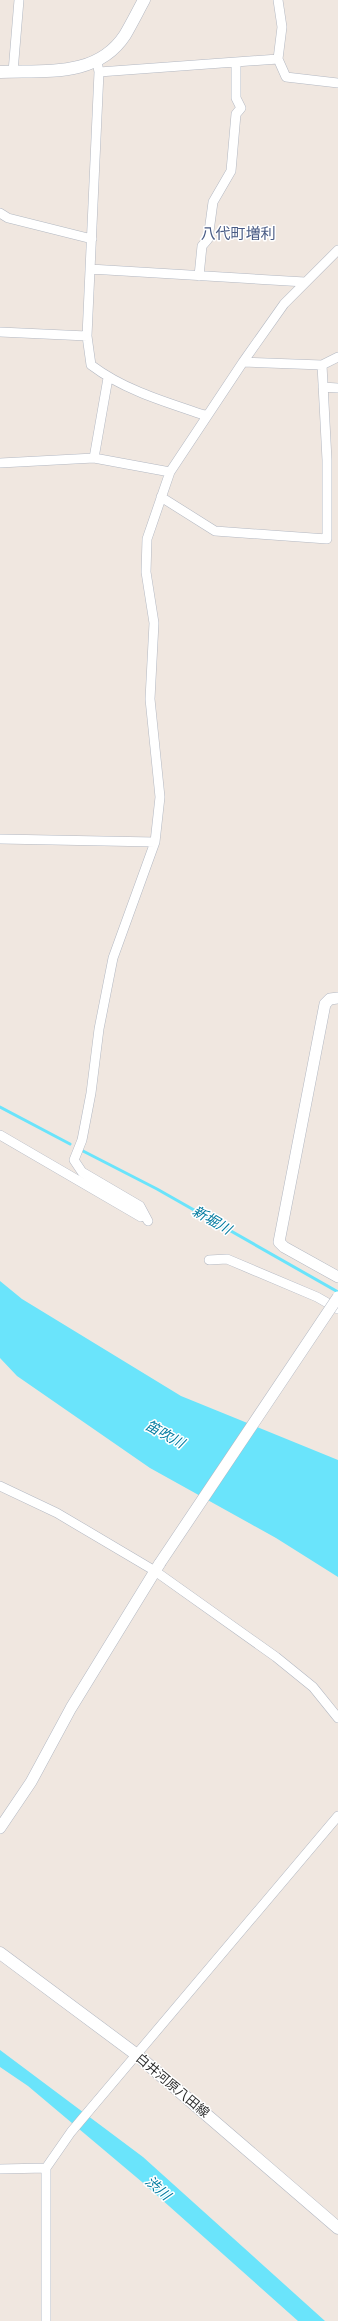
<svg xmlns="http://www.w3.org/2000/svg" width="338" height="2321" font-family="'DejaVu Sans','Noto Sans JP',sans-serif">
	<rect width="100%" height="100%" fill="#f0e7e0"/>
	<path fill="#6ae4fb" d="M0,1281L22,1299L181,1396L338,1460V1577L276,1538L150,1468L17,1376L0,1358Z
		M0,2050L143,2157L325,2321H298L142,2182L28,2086L0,2067Z"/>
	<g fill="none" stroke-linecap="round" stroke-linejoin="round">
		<path stroke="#6ae4fb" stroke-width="3" d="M0,1107L70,1144
			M83,1151L157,1189L338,1292"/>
		<g stroke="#b3b8c2" stroke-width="10">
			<path id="minor" d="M278,59L286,77L338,83
				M97,61L99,72L87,336L91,365C124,390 165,402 204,415L208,414
				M13,72L19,0
				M99,72L278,59L282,27L278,0
				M0,213L8,218L92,239
				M90,269L305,282
				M199,276L202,246L208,239L213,202L231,171L236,114L241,108L236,98V62
				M0,332L87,336
				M243,362L322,365L338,357
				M323,387L338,388
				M94,458L108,378
				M0,463L94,458L170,472
				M161,497L215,531L327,539V460L322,365
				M0,839L155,842
				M0,1135L141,1217
				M148,1221L140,1206L82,1172L74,1160L82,1140L91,1093L99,1029L113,958L155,842L160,797L150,699L154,623L146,572L147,539L170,472L243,362L284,304L338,250
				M209,1260L227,1259L317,1297L338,1309
				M0,1486L57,1513L155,1571L276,1657L313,1687L338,1718
				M0,2169L46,2168
				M46,2321V2168L71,2132L338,1816"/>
		</g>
		<g stroke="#b3b8c2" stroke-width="12">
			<path id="tertiary" d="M338,998L330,999L325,1004L279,1242L284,1247L338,1277
				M0,1828L31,1782L71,1708L160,1563"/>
		</g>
		<g stroke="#b3b8c2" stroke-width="13">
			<path id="secondary" d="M0,72C45,70 97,78 125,35C132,23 138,11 144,0
				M0,1953L137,2055L338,2228"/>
		</g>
		<use href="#minor" stroke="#fff" stroke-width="9"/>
		<use href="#tertiary" stroke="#fff" stroke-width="11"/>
		<use href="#secondary" stroke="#fff" stroke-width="12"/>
		<g stroke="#b3b8c2" stroke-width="12" stroke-linecap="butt">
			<path id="tertiary-bridge" d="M160,1563L338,1297"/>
		</g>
		<use href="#tertiary-bridge" stroke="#fff" stroke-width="11"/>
	</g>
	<g text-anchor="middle" stroke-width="3" stroke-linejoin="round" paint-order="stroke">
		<g font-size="13" fill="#2e2e2e" stroke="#fff">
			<text transform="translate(173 2085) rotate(40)" y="5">白井河原八田線</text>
		</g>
		<g font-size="14" font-style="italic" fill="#027ba0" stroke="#fff">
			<text transform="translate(212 1220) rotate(30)" y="5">新堀川</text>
			<text transform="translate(165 1434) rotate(29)" y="5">笛吹川</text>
			<text transform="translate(158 2188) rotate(41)" y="5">渋川</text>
		</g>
		<g font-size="15" fill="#485a84" stroke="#fff">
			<text x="238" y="239">八代町増利</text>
		</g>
	</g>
</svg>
